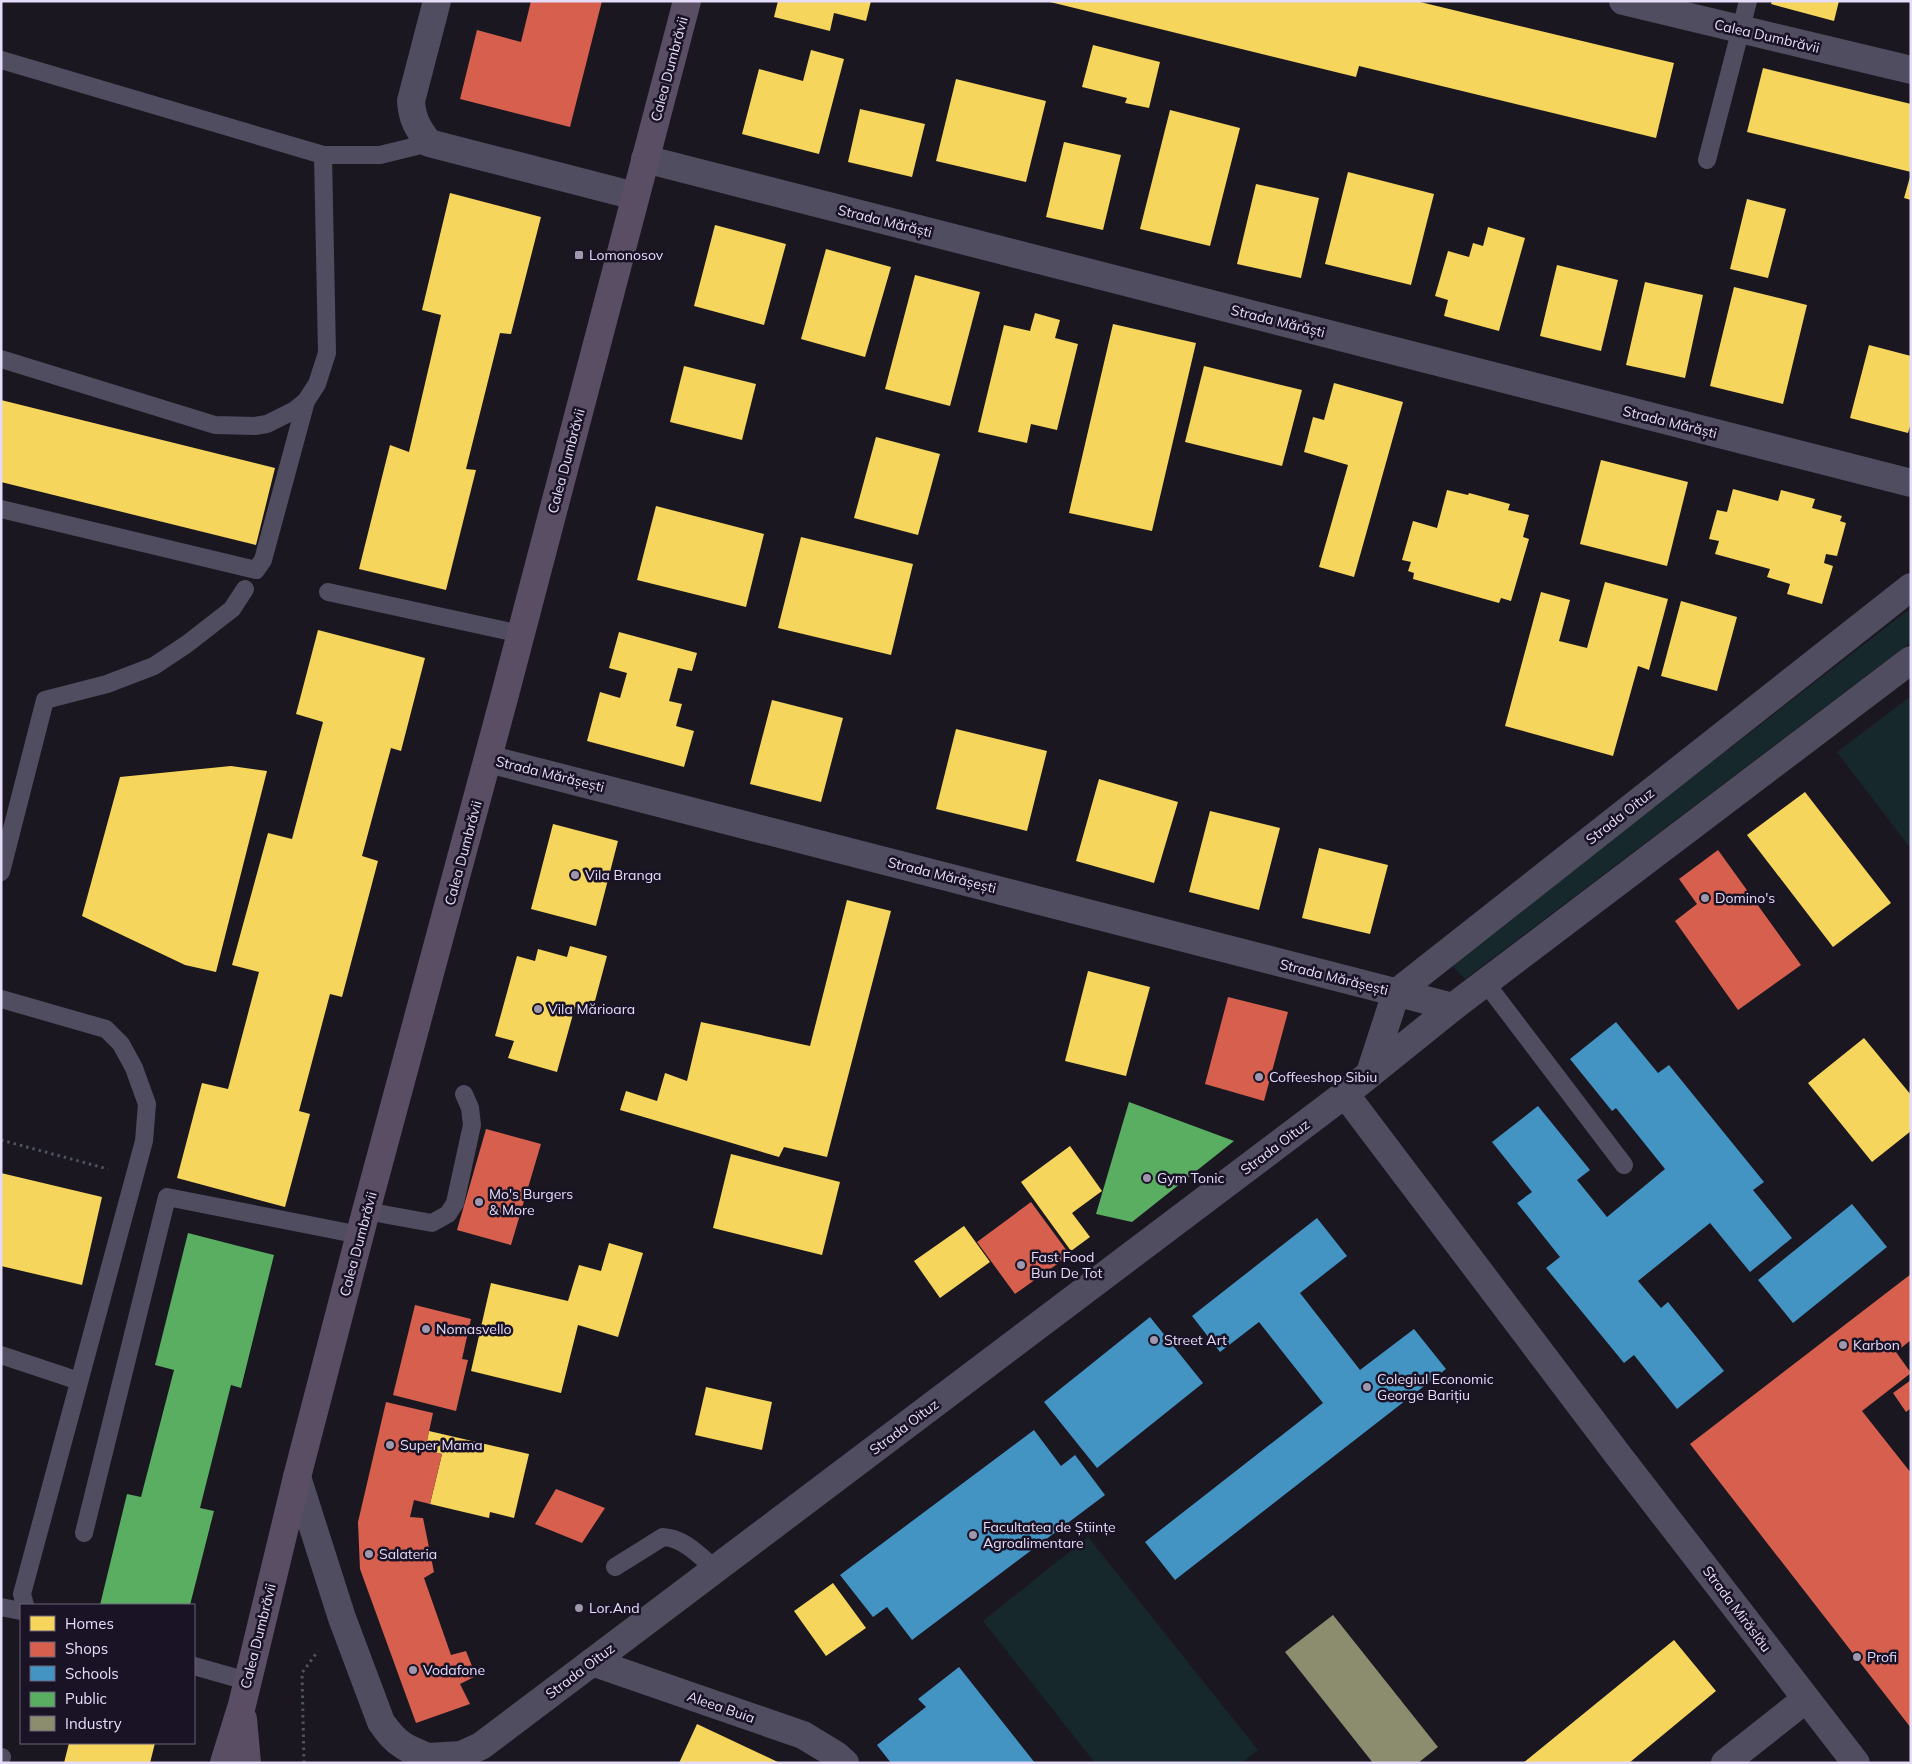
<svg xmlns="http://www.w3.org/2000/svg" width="1912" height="1764" font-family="Mulish,sans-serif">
	<rect width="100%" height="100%" fill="#1a1721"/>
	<path fill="#17282c" d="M1911,608V642L1465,979L1451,964Z
		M1911,696V849L1837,752Z
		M1088,1537L1258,1750L1241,1763H1095L983,1621Z"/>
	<path fill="#f6d55c" d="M778,1H871L866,21L834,13L830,31L774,17Z
		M1046,1H1416L1674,63L1656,138L1359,66L1356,77Z
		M1772,1H1839L1834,21L1771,4Z
		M1093,45L1160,62L1149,108L1125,103L1127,98L1082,87Z
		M811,50L844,59L819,154L742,134L759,69L803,81Z
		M1763,68L1911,104V172L1747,132Z
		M956,79L1046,101L1026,182L936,161Z
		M860,109L925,124L912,177L848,162Z
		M1170,110L1240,128L1210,246L1140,229Z
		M1064,142L1121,155L1103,230L1046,217Z
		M1348,172L1434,194L1411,285L1325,264Z
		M1910,177H1911V200L1904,198Z
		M1256,184L1319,198L1301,278L1237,264Z
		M450,193L541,217L511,334L500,333L466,469L476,470L446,590L359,569L390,445L409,452L441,315L422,310Z
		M1747,199L1786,209L1768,278L1730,269Z
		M715,225L786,244L764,325L694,306Z
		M1488,227L1525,238L1499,331L1444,316L1448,300L1435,296L1448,251L1469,257L1473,243L1483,246Z
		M826,249L891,267L865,357L801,339Z
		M1557,265L1618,280L1601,351L1540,336Z
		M915,275L980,292L950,406L885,389Z
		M1645,282L1703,295L1685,378L1626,365Z
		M1734,287L1807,305L1783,404L1710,386Z
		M1035,313L1060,320L1055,338L1078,344L1057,430L1031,424L1027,443L978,432L1004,325L1030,331Z
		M1113,324L1196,343L1152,531L1069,513Z
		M1869,345L1911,356V423L1908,433L1850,418Z
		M684,366L756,384L742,440L670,422Z
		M1204,366L1302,390L1282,466L1185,442Z
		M1334,383L1403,402L1354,577L1319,567L1348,465L1304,452L1313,417L1324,420Z
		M1,400L275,468L256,545L1,482Z
		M876,437L940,454L918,535L854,518Z
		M1601,460L1688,482L1667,566L1580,544Z
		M1733,489L1778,501L1781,490L1815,499L1812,508L1842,516L1840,521L1846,523L1837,556L1826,554L1824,563L1833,566L1822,604L1787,594L1790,584L1767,577L1770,569L1715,554L1719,541L1709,539L1717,510L1727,512Z
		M1447,490L1468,495L1469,493L1510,504L1508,510L1529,515L1523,537L1529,539L1511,601L1501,598L1499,603L1413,579L1414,573L1408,571L1411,562L1402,560L1413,521L1437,528Z
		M656,506L764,534L746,607L637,580Z
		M801,537L913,564L891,655L778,628Z
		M1605,582L1668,599L1649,670L1638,666L1613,756L1505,726L1541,592L1570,600L1559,641L1587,648Z
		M1681,601L1737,617L1717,691L1661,676Z
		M318,630L425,658L401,751L391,748L362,856L378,861L342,997L330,994L299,1111L310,1114L285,1207L177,1178L202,1083L228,1089L259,972L232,965L268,833L292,839L323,722L296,714Z
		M619,632L697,653L692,671L678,668L669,701L682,704L676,726L694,731L684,767L587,741L600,692L620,698L627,673L609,668Z
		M772,700L843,718L821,802L750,784Z
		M956,729L1047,751L1027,831L936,809Z
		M231,766L267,771L216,972L185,965L82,916L120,777Z
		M1099,779L1178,802L1154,883L1076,861Z
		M1805,792L1891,903L1833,947L1747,835Z
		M1210,811L1280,828L1259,910L1189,892Z
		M553,824L618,841L596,926L531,909Z
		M1319,848L1388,865L1370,934L1302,918Z
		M847,900L891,911L827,1157L784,1147L779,1157L620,1110L626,1091L657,1101L665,1073L687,1081L701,1022L810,1046Z
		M570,946L607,956L592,1012L575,1007L557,1072L508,1058L514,1041L495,1036L517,956L535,961L538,949L567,957Z
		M1088,971L1150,987L1126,1076L1065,1061Z
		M1864,1038L1911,1095V1131L1872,1162L1808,1083Z
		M1070,1146L1102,1191L1072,1213L1090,1237L1071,1251L1021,1182Z
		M731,1154L840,1182L822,1255L713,1228Z
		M1,1173L102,1197L82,1285L1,1266Z
		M964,1226L990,1262L940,1298L914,1261Z
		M609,1243L643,1253L618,1337L578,1325L561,1393L471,1371L491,1283L568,1301L579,1265L601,1271Z
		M706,1387L772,1402L762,1450L695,1435Z
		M429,1431L529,1454L514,1518L490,1512L489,1518L430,1504L442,1454L425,1450Z
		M833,1583L866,1628L826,1656L794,1611Z
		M1674,1640L1716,1691L1629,1763H1523Z
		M697,1724L780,1763H679Z
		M69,1743H155L150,1763H64Z"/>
	<path fill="#d6604d" d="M531,1H602L570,127L460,99L477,30L521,42Z
		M1718,850L1801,965L1738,1010L1675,921L1697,904L1679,879Z
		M1228,997L1288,1012L1264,1101L1205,1084Z
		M486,1129L541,1144L511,1245L457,1230Z
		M1031,1202L1070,1255L1015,1294L977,1242Z
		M1911,1274V1340L1896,1352L1911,1373L1862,1411L1911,1473V1728L1690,1444Z
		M415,1305L471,1319L462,1359L468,1360L456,1411L393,1395Z
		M1911,1380V1408L1906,1412L1893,1393Z
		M386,1402L433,1413L425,1450L442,1454L430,1504L414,1500L410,1517L423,1518L434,1572L424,1578L451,1655L466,1651L476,1676L460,1684L470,1704L416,1723L360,1569L358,1522Z
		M556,1489L605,1508L582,1543L535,1524Z"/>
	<path fill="#4393c3" d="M1616,1022L1658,1073L1669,1065L1764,1182L1753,1190L1792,1238L1750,1272L1710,1223L1638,1281L1661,1308L1668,1302L1724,1371L1677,1409L1634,1355L1624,1363L1546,1268L1560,1257L1517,1203L1532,1192L1492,1142L1538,1106L1590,1170L1577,1180L1607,1217L1665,1169L1616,1108L1612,1111L1570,1059Z
		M1852,1204L1887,1247L1793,1323L1758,1280Z
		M1317,1218L1347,1256L1300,1293L1360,1370L1414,1329L1446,1369L1175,1580L1145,1542L1323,1403L1259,1322L1220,1352L1192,1316Z
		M1150,1317L1203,1383L1097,1468L1044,1402Z
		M1034,1430L1061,1466L1075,1455L1105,1495L912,1640L887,1607L873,1617L840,1575Z
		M959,1667L1035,1763H891L877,1745L926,1707L918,1699Z"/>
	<path fill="#5aae61" d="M1129,1102L1234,1141L1132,1222L1096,1214Z
		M188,1233L274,1255L241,1388L231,1385L200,1508L214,1511L190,1605H100L127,1494L141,1497L174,1370L155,1365Z"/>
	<path fill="#8c8c6e" d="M1333,1615L1438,1747L1418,1763H1373L1285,1652Z"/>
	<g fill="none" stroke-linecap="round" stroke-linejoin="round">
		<path stroke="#4d5361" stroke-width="3" stroke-dasharray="2.5 4" stroke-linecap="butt" d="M1,1140L108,1169
			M304,1763L302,1673L318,1651"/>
		<path stroke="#514d60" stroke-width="18" d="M1,60L323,155H380L429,143
			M1707,160L1748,1
			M1,359L215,425L255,426L267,424L295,410L306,401L317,384L327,353L323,155
			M1,509L256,570L263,560L306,401
			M328,592L521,634
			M1,872L45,700L107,684L154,666L187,644L232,609L245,589
			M1485,982L1624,1165
			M1,999L106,1029L121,1044L134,1068L147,1104L144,1141L22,1594L25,1605
			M366,1211L432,1223L448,1214L455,1203L472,1125L470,1108L464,1094
			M1,1355L79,1381
			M84,1533L167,1197L360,1235
			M615,1567L663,1537C684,1538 700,1556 715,1569
			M1,1607L21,1611
			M194,1666L247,1681
			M1,1760L2,1757"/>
		<path stroke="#514d60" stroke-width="28" d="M437,1L411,101C412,119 418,129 429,143L635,196
			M1623,1L1911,70
			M645,159L1911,483
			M488,759L1453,1007
			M1345,1094L1618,1455L1856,1763
			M592,1662L803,1735L836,1755L845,1763
			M1725,1763L1806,1699"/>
		<path stroke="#514d60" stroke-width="28" d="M1370,1073L1396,993L1911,587
			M297,1477L342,1618L381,1722C388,1732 394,1740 404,1746C413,1752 425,1753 431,1763
			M428,1757L461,1755L481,1746L1345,1094L1453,1007L1911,660"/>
		<path stroke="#5a4e64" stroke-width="28" d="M243,1719L247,1763
			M224,1763L242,1705L297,1477L366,1211L504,698L687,1"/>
	</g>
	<g fill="#9e97ae" stroke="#191325" stroke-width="2">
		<rect x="574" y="250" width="10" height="10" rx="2.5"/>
		<circle cx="575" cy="875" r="5"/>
		<circle cx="1705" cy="898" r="5"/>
		<circle cx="538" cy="1009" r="5"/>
		<circle cx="1259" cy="1077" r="5"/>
		<circle cx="1147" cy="1178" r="5"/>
		<circle cx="479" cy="1202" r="5"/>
		<circle cx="1021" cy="1265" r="5"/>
		<circle cx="426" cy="1329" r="5"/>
		<circle cx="1154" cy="1340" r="5"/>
		<circle cx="1843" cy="1345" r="5"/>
		<circle cx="1367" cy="1387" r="5"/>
		<circle cx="390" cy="1445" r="5"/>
		<circle cx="973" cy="1535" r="5"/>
		<circle cx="369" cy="1554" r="5"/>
		<circle cx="579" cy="1608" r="5"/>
		<circle cx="1857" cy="1657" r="5"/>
		<circle cx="413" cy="1670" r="5"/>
	</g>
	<g text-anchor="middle" stroke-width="5" stroke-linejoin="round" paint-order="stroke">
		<g font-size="14" fill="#e5dcfa" stroke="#191325">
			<text transform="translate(1767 36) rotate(13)" y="5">Calea Dumbrăvii</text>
			<text transform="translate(669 69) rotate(-75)" y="5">Calea Dumbrăvii</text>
			<text transform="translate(885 221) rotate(14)" y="5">Strada Mărăști</text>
			<text transform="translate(1278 321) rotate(14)" y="5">Strada Mărăști</text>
			<text transform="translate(1670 422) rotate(14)" y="5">Strada Mărăști</text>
			<text transform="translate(566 461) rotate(-75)" y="5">Calea Dumbrăvii</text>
			<text transform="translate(550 774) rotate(14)" y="5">Strada Mărășești</text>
			<text transform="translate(1620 816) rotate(-38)" y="5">Strada Oituz</text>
			<text transform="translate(463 853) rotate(-75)" y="5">Calea Dumbrăvii</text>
			<text transform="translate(942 875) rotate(14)" y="5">Strada Mărășești</text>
			<text transform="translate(1334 977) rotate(14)" y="5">Strada Mărășești</text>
			<text transform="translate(1275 1147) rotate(-37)" y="5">Strada Oituz</text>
			<text transform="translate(358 1244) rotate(-75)" y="5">Calea Dumbrăvii</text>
			<text transform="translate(904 1427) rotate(-37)" y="5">Strada Oituz</text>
			<text transform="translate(1737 1609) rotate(53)" y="5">Strada Mirăslău</text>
			<text transform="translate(258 1636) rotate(-76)" y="5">Calea Dumbrăvii</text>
			<text transform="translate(580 1671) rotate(-37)" y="5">Strada Oituz</text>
			<text transform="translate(721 1707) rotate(19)" y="5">Aleea Buia</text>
		</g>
		<g font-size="14" fill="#e5dcfa" stroke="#191325" text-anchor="start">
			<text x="589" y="260">Lomonosov</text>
			<text x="585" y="880">Vila Branga</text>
			<text x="1715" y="903">Domino's</text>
			<text x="548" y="1014">Vila Mărioara</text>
			<text x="1269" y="1082">Coffeeshop Sibiu</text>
			<text x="1157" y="1183">Gym Tonic</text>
			<text x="489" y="1199">Mo's Burgers<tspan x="489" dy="16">&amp; More</tspan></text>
			<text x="1031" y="1262">Fast Food<tspan x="1031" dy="16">Bun De Tot</tspan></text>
			<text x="436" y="1334">Nomasvello</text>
			<text x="1164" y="1345">Street Art</text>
			<text x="1853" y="1350">Karbon</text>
			<text x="1377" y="1384">Colegiul Economic<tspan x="1377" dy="16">George Barițiu</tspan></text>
			<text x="400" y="1450">Super Mama</text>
			<text x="983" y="1532">Facultatea de Științe<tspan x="983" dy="16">Agroalimentare</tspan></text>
			<text x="379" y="1559">Salateria</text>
			<text x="589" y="1613">Lor.And</text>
			<text x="1867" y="1662">Profi</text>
			<text x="423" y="1675">Vodafone</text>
		</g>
	</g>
	<rect width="1912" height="1764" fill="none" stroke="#e5dcfa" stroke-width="5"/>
	<rect x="20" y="1604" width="175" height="140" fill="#191325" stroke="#6b637a"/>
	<rect x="30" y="1616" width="25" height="15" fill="#f6d55c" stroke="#6b637a"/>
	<text x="65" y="1629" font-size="15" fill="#e5dcfa">Homes</text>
	<rect x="30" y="1642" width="25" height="15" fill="#d6604d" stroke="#6b637a"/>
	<text x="65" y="1654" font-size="15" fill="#e5dcfa">Shops</text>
	<rect x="30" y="1666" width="25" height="15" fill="#4393c3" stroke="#6b637a"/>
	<text x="65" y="1679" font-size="15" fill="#e5dcfa">Schools</text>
	<rect x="30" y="1692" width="25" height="15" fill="#5aae61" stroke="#6b637a"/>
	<text x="65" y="1704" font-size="15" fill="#e5dcfa">Public</text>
	<rect x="30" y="1716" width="25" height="15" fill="#8c8c6e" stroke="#6b637a"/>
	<text x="65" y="1729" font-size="15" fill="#e5dcfa">Industry</text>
</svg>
